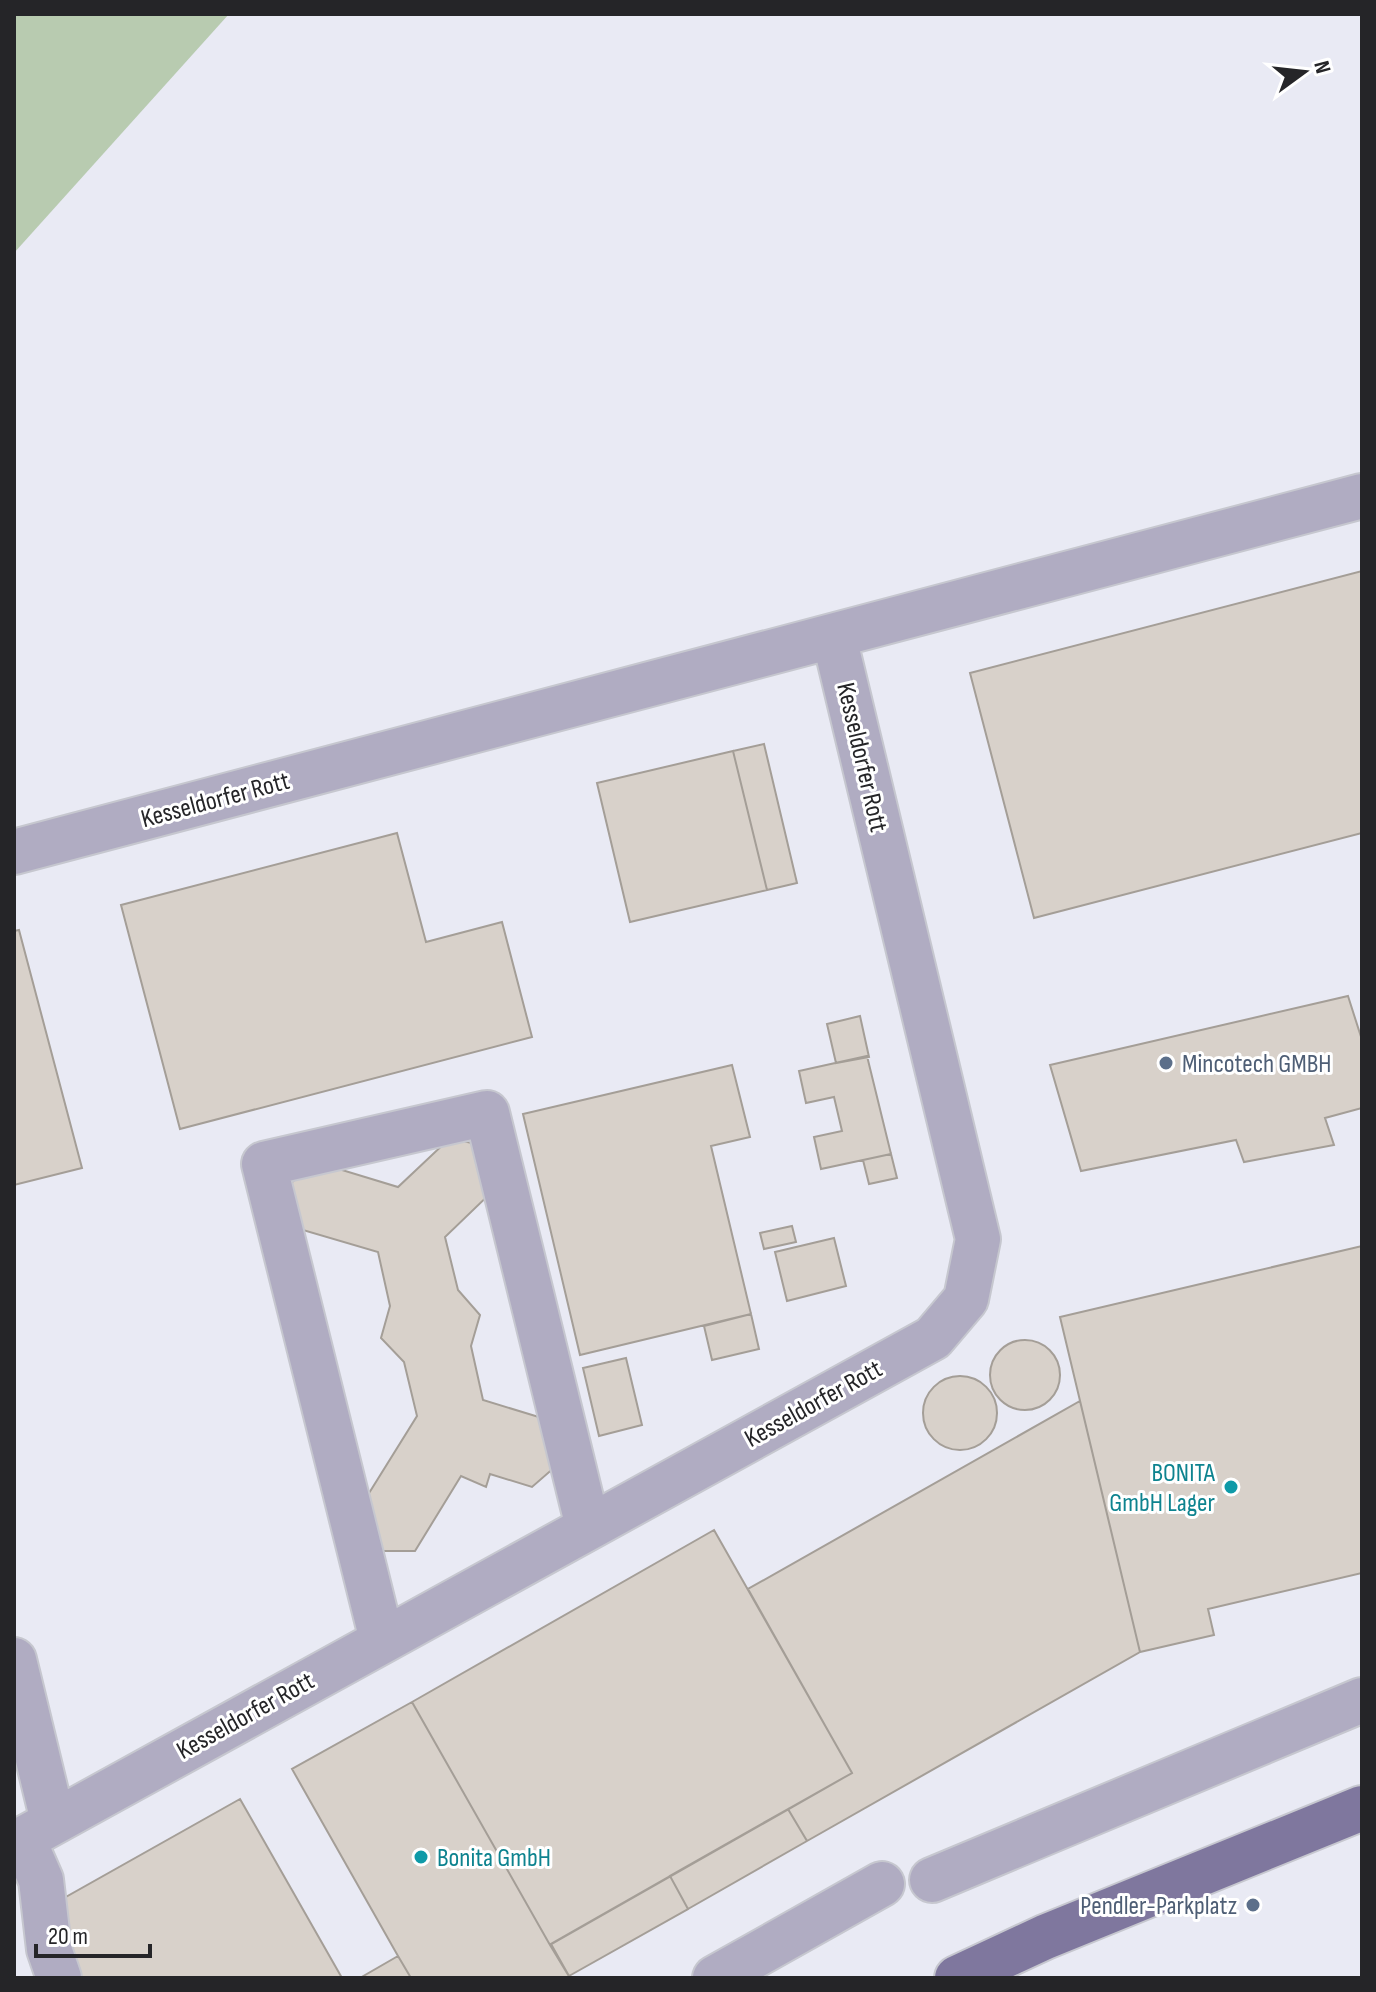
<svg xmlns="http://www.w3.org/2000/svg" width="1376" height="1992" font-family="'Sofia Sans Condensed',sans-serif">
	<rect width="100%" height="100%" fill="#e9eaf4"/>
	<path fill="#b8cbb0" d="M14,14H229L14,253Z"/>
	<path fill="#d8d1ca" stroke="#a49e97" stroke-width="2" d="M1362,571V833L1034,918L970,673Z
		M764,744L797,883L767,890L733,751Z
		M733,751L767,890L630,922L597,783Z
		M397,833L426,942L502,922L532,1037L180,1129L121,905Z
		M19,930L82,1168L14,1185V931Z
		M1348,996L1362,1040V1108L1325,1118L1334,1145L1244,1162L1236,1140L1081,1171L1050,1065Z
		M860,1016L869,1057L836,1063L827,1024Z
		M867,1056L891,1154L821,1169L814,1137L842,1131L834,1097L806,1103L799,1071Z
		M732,1065L750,1137L711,1146L751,1314L580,1355L523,1114Z
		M450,1138L489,1147L497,1187L445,1237L458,1290L480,1315L471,1346L483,1400L552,1421L563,1460L532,1487L490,1474L486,1487L461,1476L415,1551H374L356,1514L417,1416L404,1362L381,1338L390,1306L378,1252L296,1228L285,1188L316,1162L398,1187Z
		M891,1154L897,1178L869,1184L863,1160Z
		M792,1226L796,1242L764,1249L760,1233Z
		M834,1238L846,1286L787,1301L775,1252Z
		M1362,1246V1573L1208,1609L1214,1635L1140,1652L1060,1317Z
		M751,1314L759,1349L712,1360L704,1326Z
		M990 1375a35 35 0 1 1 70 0a35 35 0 1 1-70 0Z
		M626,1358L642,1425L599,1436L583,1368Z
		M923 1413a37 37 0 1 1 74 0a37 37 0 1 1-74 0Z
		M1080,1401L1140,1652L807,1841L788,1809L852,1773L748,1589Z
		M714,1530L852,1773L550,1945L412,1702Z
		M412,1702L550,1945L570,1978H411L398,1956L292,1769Z
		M240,1799L342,1978H73L57,1902Z
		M788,1809L807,1841L688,1909L670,1876Z
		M670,1876L688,1909L569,1976L551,1944Z
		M398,1956L411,1978H360Z"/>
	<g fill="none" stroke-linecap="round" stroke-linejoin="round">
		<g stroke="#c6c7cf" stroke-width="48">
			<path id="minor" d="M14,852L1362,496
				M382,1640L264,1164L487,1113L588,1527
				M14,1660L53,1821
				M23,1839L41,1880L49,1949L59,1978
				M14,1844L933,1338L966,1299L978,1239L834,637
				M932,1880L1362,1700
				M715,1978L882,1884"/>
		</g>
		<g stroke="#c6c7cf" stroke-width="48">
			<path id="major" d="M957,1978L1045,1937L1362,1808"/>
		</g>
		<use href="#minor" stroke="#b0acc2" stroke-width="44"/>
		<use href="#major" stroke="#7f779e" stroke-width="44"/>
	</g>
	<g fill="#5c6f8a" stroke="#fff" stroke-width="3">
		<circle cx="1166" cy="1063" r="8"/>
		<circle cx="1253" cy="1905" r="8"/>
	</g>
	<g fill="#0f9aa8" stroke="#fff" stroke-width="3">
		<circle cx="1231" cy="1487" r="8"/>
		<circle cx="421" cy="1857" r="8"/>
	</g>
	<g text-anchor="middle" stroke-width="6" stroke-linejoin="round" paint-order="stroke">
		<g font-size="26" fill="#252528" stroke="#fff">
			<text transform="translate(863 757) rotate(77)" y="9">Kesseldorfer Rott</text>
			<text transform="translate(215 799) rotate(-15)" y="9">Kesseldorfer Rott</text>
			<text transform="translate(813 1403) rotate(-29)" y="9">Kesseldorfer Rott</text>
			<text transform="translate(245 1715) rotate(-29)" y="9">Kesseldorfer Rott</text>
		</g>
		<g font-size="26" fill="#4e5e75" stroke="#fff" text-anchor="start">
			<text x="1182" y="1072">Mincotech GMBH</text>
			<text x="1237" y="1914" text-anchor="end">Pendler-Parkplatz</text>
		</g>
		<g font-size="26" fill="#0d838f" stroke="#fff" text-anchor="end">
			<text x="1215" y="1481">BONITA<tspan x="1215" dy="30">GmbH Lager</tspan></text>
			<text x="437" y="1866" text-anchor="start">Bonita GmbH</text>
		</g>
	</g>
	<rect width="1376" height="1992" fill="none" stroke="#252528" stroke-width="32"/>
	<g transform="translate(1304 72) rotate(75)" stroke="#ffffff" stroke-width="6" paint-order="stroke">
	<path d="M0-6L14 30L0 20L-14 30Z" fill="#252528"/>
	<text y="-12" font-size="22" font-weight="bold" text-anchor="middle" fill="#252528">N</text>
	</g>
	<path d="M36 1944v12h114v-12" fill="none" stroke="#252528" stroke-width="4"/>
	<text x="48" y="1944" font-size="24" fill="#252528" stroke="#ffffff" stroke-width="6" paint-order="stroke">20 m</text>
</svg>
